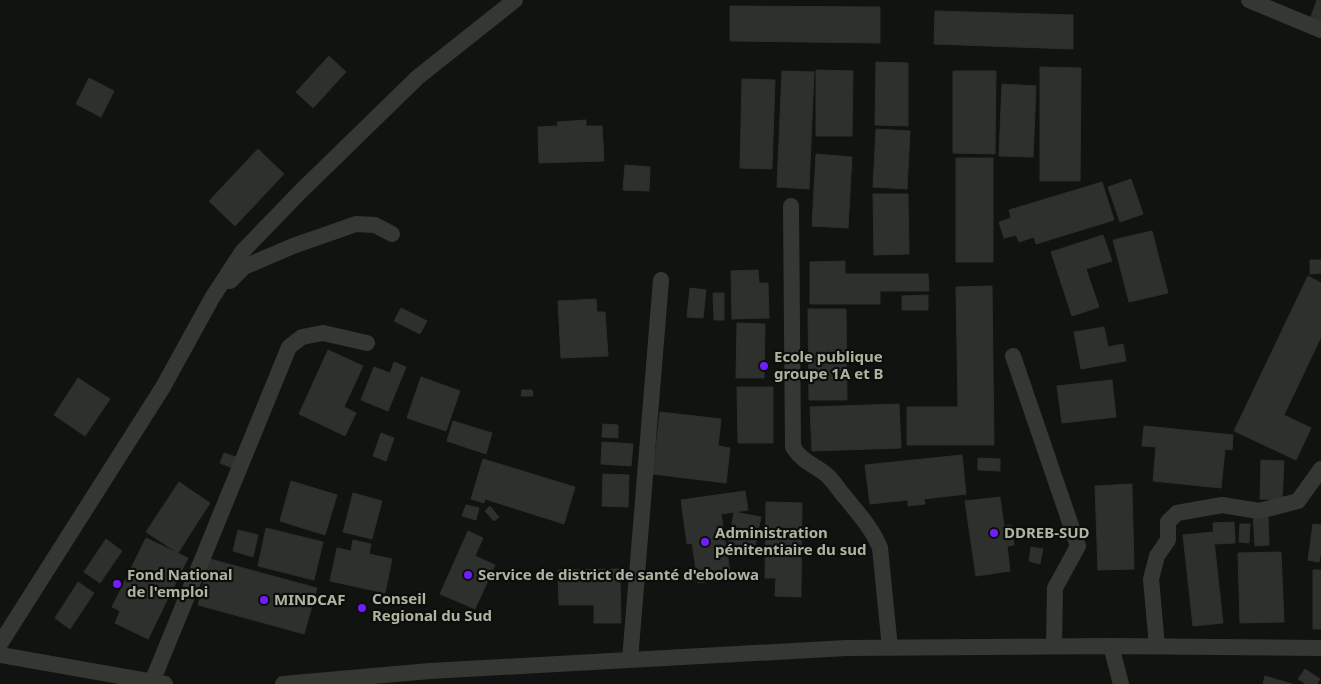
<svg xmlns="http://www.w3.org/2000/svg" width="1321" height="684" font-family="'Noto Sans',sans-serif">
	<rect width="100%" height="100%" fill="#111311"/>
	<path fill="#2d302c" stroke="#2c2f2b" d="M1317,0H1321V27L1309,22Z
		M730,6L880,7V43L730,41Z
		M935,11L1073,15V49L934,44Z
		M329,56L346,72L313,108L296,92Z
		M876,62L908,63V126L875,125Z
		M1040,67L1081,68L1080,181H1040Z
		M816,70L853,71L852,136H816Z
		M782,71L814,72L809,189L777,187Z
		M953,71H996L995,154L953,153Z
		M89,78L114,91L101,117L76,104Z
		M742,79L775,80L772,169L740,168Z
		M1002,84L1036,86L1033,157L999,156Z
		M586,120V126H602L604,161L539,163L538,127L558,126L557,122Z
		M876,129L910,131L907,189L873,187Z
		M258,149L284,174L235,226L209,201Z
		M816,154L852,157L848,228L812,226Z
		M956,158H993V262H956Z
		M625,165L650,167L649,191L623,190Z
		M1131,179L1143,214L1120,222L1108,187Z
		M1102,182L1114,220L1036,244L1034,237L1019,242L1016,235L1004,238L999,222L1011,218L1009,210Z
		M873,194H908L909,254L874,255Z
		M1152,231L1168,293L1129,302L1113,240Z
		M1103,235L1112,261L1086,269L1099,307L1072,316L1051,252Z
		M1310,260H1321V273L1310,274Z
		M845,261V274H928L929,291H880V304H810V262Z
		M758,270L759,283H768L769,318L732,319L731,271Z
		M1308,276L1321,283V337L1284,415L1311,428L1296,460L1234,431Z
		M992,286L994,445H907V407H958L956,287Z
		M690,288L706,290L703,318L687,317Z
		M713,293H724V320H714Z
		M928,295V310H902V296Z
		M596,299L597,312H605L608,356L561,358L558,301Z
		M401,308L427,321L420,334L394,321Z
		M808,309H846L847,400H809Z
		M737,323L765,324L764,378H736Z
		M1104,327L1108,347L1123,344L1126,361L1081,369L1074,332Z
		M328,350L363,366L344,407L356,413L345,436L299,414Z
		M394,362L406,367L388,411L361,400L374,367L390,373Z
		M421,377L460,391L446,431L407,418Z
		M78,378L110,399L85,436L54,415Z
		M1112,380L1116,417L1062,423L1057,386Z
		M737,387H773V443H738Z
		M522,390H532L533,396H521Z
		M899,404L901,448L812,451L810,407Z
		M660,412L721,419L718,446L730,448L726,483L653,474Z
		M453,421L492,433L486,454L447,441Z
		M603,424L618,425V438L602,437Z
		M1144,426L1233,435L1232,450L1225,449L1221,488L1153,481L1156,447L1142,446Z
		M381,433L394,438L386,461L373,456Z
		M602,442L633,444L631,466L601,464Z
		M224,453L239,458L235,469L220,463Z
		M962,455L966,494L924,499L925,504L908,506V500L870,504L865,465Z
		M978,458L1000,459V471L978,470Z
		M483,459L575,487L564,524L485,499L484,503L471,499Z
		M1261,460L1284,461L1282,500L1260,499Z
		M603,474L629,475L628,507L602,506Z
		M291,481L337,495L325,535L280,521Z
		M179,482L210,503L178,553L146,532Z
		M1132,484L1134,569L1098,570L1095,486Z
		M745,491L748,510L721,514L731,578L698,583L692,543L687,544L681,500Z
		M353,493L382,501L372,539L343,532Z
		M1000,497L1004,526L1011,525L1014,545L1007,546L1010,571L976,576L965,501Z
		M766,502L802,503L801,597L775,596L776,578H765Z
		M466,505L479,508L476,520L462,516Z
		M490,506L499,517L494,521L485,511Z
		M734,512L761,517L754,551L728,546Z
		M1253,515H1268L1269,545L1255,546Z
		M1234,522L1235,543L1214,544L1213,523Z
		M1240,524H1250L1249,543L1239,542Z
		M1313,524L1321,525V551L1319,562L1308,560Z
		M266,528L323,542L314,580L258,566Z
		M238,530L258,535L253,557L233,551Z
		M468,531L483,538L475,556L495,565L475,609L440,594Z
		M1213,532L1223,623L1193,626L1183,535Z
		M146,538L188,558L148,639L115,623L120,611L112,607Z
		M106,539L122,551L100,583L84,572Z
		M353,540L371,544L369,554L392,559L385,593L330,581L337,548L351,551Z
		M1031,547L1043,549L1040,564L1029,561Z
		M1281,552L1284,622L1240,623L1238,553Z
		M210,559L317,588L304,634L198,605Z
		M620,569L621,623H594V605H559L558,570Z
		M1313,570H1321V629H1313Z
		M78,582L94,593L70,629L55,618Z
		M1305,669L1320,679L1317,684H1306L1298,679Z
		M1265,676L1292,684H1263Z"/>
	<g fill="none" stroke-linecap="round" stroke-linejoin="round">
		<path stroke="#353832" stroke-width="16" d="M1249,0L1321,30
			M791,206L793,447C803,463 814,464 828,476C834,482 839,490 845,497C858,513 872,528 880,548L890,648
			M230,281L244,267L293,246L356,224L375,225L392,234
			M1013,356L1078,546L1055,588L1054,646
			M0,644L163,387L212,298L242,252L302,190L418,77L515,0
			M1111,646L1121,684
			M1157,646L1151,579L1157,556L1168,540V522L1177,513L1222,505L1259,511L1298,501L1321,469
			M0,655L165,684
			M630,660L661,280
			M152,682L289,347L302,337L323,333L367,343
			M283,684L430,671L846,648L1111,646L1321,648"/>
	</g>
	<g fill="#721dff" stroke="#0d0e0c" stroke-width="2">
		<circle cx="764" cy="366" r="5"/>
		<circle cx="994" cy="533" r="5"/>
		<circle cx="705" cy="542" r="5"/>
		<circle cx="468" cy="575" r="5"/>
		<circle cx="117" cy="584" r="5"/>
		<circle cx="264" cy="600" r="5"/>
		<circle cx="362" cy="608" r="5"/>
	</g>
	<g text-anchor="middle" stroke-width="4.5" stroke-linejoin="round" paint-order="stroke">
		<g font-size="15" font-weight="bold" fill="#adb5a1" stroke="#0d0e0c" text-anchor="start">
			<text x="774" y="362">Ecole publique<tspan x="774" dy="17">groupe 1A et B</tspan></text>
			<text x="715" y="538">Administration<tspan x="715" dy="17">pénitentiaire du sud</tspan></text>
			<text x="1004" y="538">DDREB-SUD</text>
			<text x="127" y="580">Fond National<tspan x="127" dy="17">de l'emploi</tspan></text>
			<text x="478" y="580">Service de district de santé d'ebolowa</text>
			<text x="372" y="604">Conseil<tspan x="372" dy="17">Regional du Sud</tspan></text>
			<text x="274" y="605">MINDCAF</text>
		</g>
	</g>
</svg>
